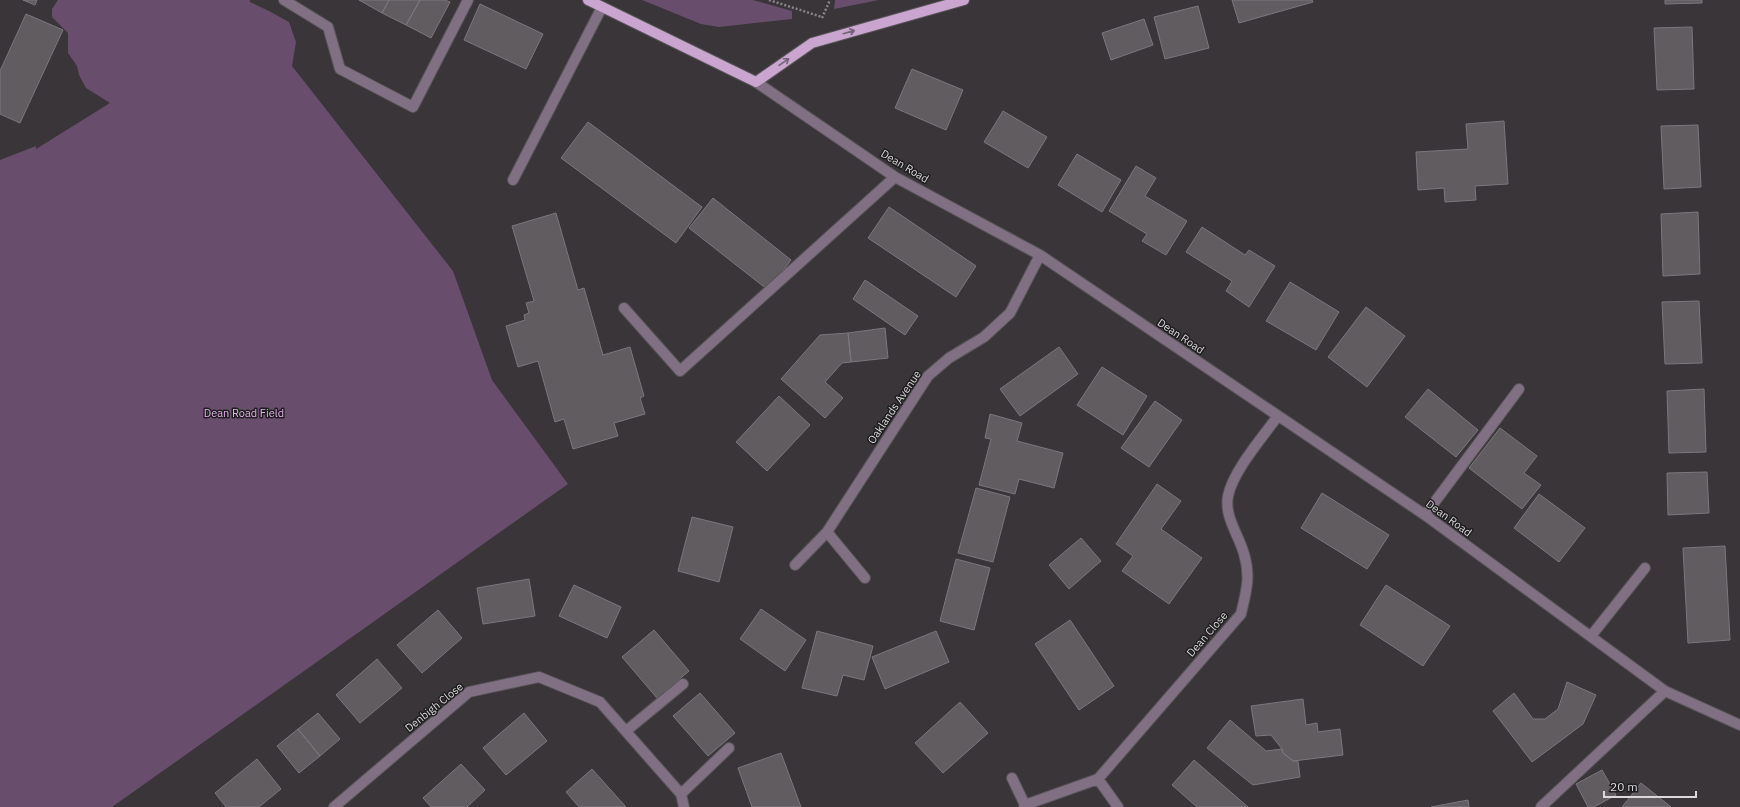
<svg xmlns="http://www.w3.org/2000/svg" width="1740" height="807" font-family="'IBM Plex Sans',sans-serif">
	<rect width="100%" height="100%" fill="#393539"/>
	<path fill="#684d6c" d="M58,0H250V2L269,11L289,22L296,42L292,66L453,271L492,380L568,484L112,807H0V160L36,146V149L110,103L86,88L79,75L77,66L68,53V33L52,17V9Z
		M642,0H753L792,11V19L719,27L701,24Z
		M835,0H879L834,9Z"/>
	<path fill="#605c60" stroke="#7b777c" d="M23,0H37L35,5Z
		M359,0H389L382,13Z
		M389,0H420L406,25L382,13Z
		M420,0H445L450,2L431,38L406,25Z
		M1232,0H1312L1313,2L1239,23Z
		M1665,0H1702V3L1665,4Z
		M480,4L543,34L526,69L464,40Z
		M1198,6L1209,48L1165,59L1154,17Z
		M26,14L63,30L20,123L0,114V71Z
		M1144,19L1153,45L1111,60L1102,33Z
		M1692,27L1694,89L1657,90L1654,28Z
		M912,69L963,90L946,130L895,108Z
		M1003,111L1047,137L1028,168L984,142Z
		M1504,121L1508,184L1475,186L1476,200L1445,202L1444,188L1418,190L1416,152L1468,149L1466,124Z
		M588,122L702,207L676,243L561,158Z
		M1698,125L1701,187L1664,189L1661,126Z
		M1077,154L1121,180L1102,212L1058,185Z
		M1136,166L1156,178L1145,196L1187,221L1166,255L1142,241L1147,234L1109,211Z
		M713,198L791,260L768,290L689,228Z
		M889,207L976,266L956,297L868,238Z
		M1698,212L1700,274L1663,276L1661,214Z
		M556,213L578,290L584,288L603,355L630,347L644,396L640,398L645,414L614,423L618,436L573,449L564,419L555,422L538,361L518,367L506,326L525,320L524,315L529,313L526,303L534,301L512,226Z
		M1202,227L1245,255L1249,250L1275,266L1249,307L1226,291L1232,281L1186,252Z
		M865,280L918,316L905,335L853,299Z
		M1290,282L1339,312L1316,350L1266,321Z
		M1699,301L1702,363L1665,364L1662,302Z
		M1366,307L1405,336L1367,387L1328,357Z
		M885,328L888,358L851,362L848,333Z
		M848,333L851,362L842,363L825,382L843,398L825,418L781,379L820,335Z
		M1059,347L1078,374L1020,416L1000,389Z
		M1102,367L1147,396L1123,435L1077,405Z
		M1428,389L1478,430L1456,457L1405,417Z
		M1704,389L1706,452L1669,453L1667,391Z
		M779,396L810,425L767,471L736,442Z
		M1155,401L1182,420L1149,467L1121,448Z
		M990,414L1022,423L1017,441L1063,453L1054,488L1019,479L1015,494L979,485L991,439L985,438Z
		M1500,428L1537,456L1524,473L1541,485L1522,509L1469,468Z
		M1707,472L1709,513L1668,515L1667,473Z
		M1157,484L1181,501L1161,529L1202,558L1169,604L1122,571L1133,556L1116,544Z
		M976,488L1010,497L993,562L958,553Z
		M1322,493L1389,535L1367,569L1301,528Z
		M1539,494L1585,528L1559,562L1514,528Z
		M692,517L733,527L719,582L678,571Z
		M1081,538L1101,561L1069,589L1049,565Z
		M1725,546L1730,640L1688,643L1683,548Z
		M956,559L990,568L974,630L940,621Z
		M529,579L535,616L483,624L477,588Z
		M574,585L621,607L607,638L559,616Z
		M1386,585L1450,626L1423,666L1360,625Z
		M761,609L806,640L785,671L740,639Z
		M438,610L462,638L422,673L397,645Z
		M1070,620L1114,686L1079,710L1035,644Z
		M654,630L689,671L657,698L622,657Z
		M817,631L873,646L864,680L843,675L837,696L802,688Z
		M936,631L949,662L885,689L872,657Z
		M377,659L402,688L360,723L336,695Z
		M1567,682L1596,695L1583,724L1532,762L1493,711L1514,693L1533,719H1545L1558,709Z
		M700,693L735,733L708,756L673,716Z
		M1303,699L1306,725L1317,723L1318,732L1340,729L1343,755L1293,761L1283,753L1282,749L1271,735L1256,736L1251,706Z
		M960,702L988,733L943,773L915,743Z
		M318,713L340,739L320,756L298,729Z
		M524,713L547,741L506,775L483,748Z
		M1230,720L1266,751L1282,749L1283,753L1293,761H1298L1300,777L1253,785L1207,748Z
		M298,729L320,756L299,773L277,746Z
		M781,753L801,807H752L738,768Z
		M257,759L281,789L259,807H226L215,793Z
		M1194,760L1248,807H1197L1172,785Z
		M461,764L485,790L467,807H431L423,798Z
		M592,769L626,807H579L566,792Z
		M1602,770L1616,795L1594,807H1588L1576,784Z
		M1641,783L1671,807H1622Z
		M1468,800L1469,807H1431Z"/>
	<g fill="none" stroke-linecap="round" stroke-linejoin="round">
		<g stroke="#565356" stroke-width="12">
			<path id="minor" d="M284,0L328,27L340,69L413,107L468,0
				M756,82L895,177L1040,255L1425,515L1665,691L1740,725
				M513,180L602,7
				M624,308L680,371L895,177
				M1425,515L1519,389
				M827,532L865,578
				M795,565L827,532L928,376L949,358L984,337L1010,313L1040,255
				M1591,636L1645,568
				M626,731L683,684
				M1012,778L1025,805
				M1098,779L1118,807
				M681,794L729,748
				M334,807L469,692L539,677L600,702L681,794L684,807
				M1024,807L1025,805L1098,779L1241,614C1246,592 1251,577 1244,554C1239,535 1224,517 1228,496C1233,471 1262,438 1277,417
				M1541,807L1665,691"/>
		</g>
		<g stroke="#565356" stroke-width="12">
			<path id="major" d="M588,0L756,82L812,43L964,0"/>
		</g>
		<path stroke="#898689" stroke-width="2.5" stroke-dasharray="2 2" stroke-linecap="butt" d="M769,0L822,17
			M822,18L830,0"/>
		<use href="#minor" stroke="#816f83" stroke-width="10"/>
		<use href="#major" stroke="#caa5cf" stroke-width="10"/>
	</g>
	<defs><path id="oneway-shaft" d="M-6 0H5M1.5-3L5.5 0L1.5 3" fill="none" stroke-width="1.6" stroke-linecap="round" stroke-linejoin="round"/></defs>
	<g stroke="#746277">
		<use href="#oneway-shaft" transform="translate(849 32) rotate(-16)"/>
		<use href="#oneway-shaft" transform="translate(784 62) rotate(-35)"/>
	</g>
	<g text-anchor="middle" stroke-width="3" stroke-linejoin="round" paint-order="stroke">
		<g font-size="11" fill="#dbd9db" stroke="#1f1e1f">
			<text transform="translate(905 166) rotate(31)" y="4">Dean Road</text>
			<text transform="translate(1181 336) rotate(34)" y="4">Dean Road</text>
			<text transform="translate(894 407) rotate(-56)" y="4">Oaklands Avenue</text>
			<text transform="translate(1449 518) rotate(36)" y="4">Dean Road</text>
			<text transform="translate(1207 634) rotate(-49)" y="4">Dean Close</text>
			<text transform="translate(434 707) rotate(-39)" y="4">Denbigh Close</text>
		</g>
		<g font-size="11" fill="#eaaff3" stroke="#1f1e1f">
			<text x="244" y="417">Dean Road Field</text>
		</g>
	</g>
	<path d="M1604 791v6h92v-6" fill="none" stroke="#dbd9db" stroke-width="2"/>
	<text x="1610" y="791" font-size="12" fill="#dbd9db" stroke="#1f1e1f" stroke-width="3" paint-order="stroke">20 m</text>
</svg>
